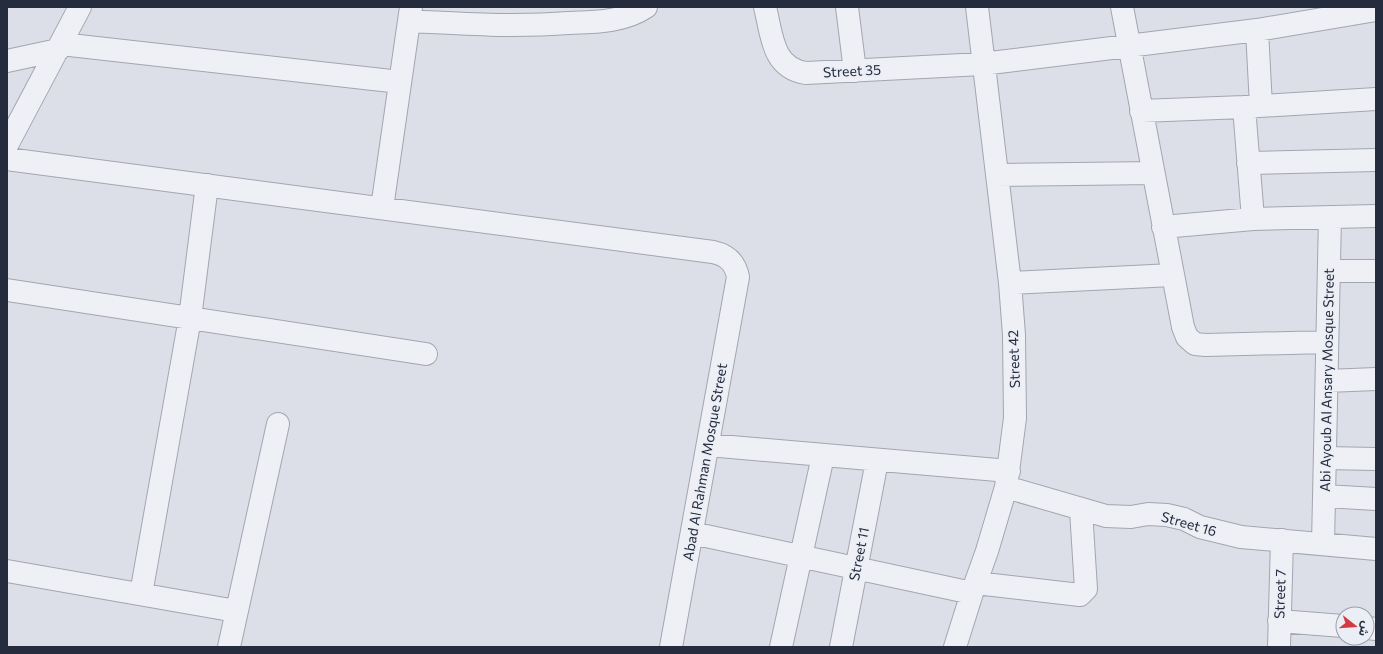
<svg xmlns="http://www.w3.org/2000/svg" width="1383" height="654" font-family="Commissioner,'Noto Sans Arabic',sans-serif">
	<rect width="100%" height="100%" fill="#dcdfe7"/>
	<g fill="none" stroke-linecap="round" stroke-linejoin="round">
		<g stroke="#a1a6b1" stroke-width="24">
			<path id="minor" d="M765,7C772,35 772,68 806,73L982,64L1257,30L1376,10
				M847,7L855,71
				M1122,7L1183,327L1187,337L1195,344L1206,345L1327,342
				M409,21C463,24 515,27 569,23C595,22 624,22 646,7
				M1257,30L1261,106
				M61,44L400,82
				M7,61L58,50
				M1244,107L1253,219
				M1141,111L1244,107L1376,99
				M7,145L80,7
				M7,159L713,252C727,255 735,262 738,277L671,647
				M1248,163L1376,160
				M997,175L1153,173
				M382,208L411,7
				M1163,227L1253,219L1376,216
				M1329,271H1376
				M1010,283L1172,275
				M7,290L426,354
				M1327,381L1376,379
				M708,445L1009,471
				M1325,458L1376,459
				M1006,487L1106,516L1131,517L1148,514L1167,515L1184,519L1200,527L1241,537L1376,549
				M1325,496L1376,499
				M692,533L972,593
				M1323,544L1330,217
				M7,571L236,611
				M976,583L1080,595L1086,589L1081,510
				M141,594L190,318L207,185
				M1279,621L1343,626
				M1367,628L1376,629
				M229,647L278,424
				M781,647L823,456
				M841,647L877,461
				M955,647L972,593L987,551L1006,487L1015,418L1014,335L1010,283L977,7
				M1279,647L1282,540"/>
		</g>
		<use href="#minor" stroke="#eff0f5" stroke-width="22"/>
	</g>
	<g text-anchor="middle" stroke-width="3.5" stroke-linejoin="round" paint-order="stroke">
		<g font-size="14" fill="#252c3e" stroke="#ebeef5">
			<text transform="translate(852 71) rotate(-3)" y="5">Street 35</text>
			<text transform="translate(1014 359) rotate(-92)" y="5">Street 42</text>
			<text transform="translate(1327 380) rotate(-89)" y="5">Abi Ayoub Al Ansary Mosque Street</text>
			<text transform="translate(705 462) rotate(-80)" y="5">Abad Al Rahman Mosque Street</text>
			<text transform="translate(1189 524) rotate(16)" y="5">Street 16</text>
			<text transform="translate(859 554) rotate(-79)" y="5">Street 11</text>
			<text transform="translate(1280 594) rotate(-88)" y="5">Street 7</text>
		</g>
	</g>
	<rect width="1383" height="654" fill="none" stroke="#252c3e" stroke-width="16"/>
	<g transform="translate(1355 626) rotate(107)"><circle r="19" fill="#ebeef5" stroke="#9ca0ac"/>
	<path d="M0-3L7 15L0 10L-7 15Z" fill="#d33a42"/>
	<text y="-6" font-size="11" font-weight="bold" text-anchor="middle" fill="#252c3e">ش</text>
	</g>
</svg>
